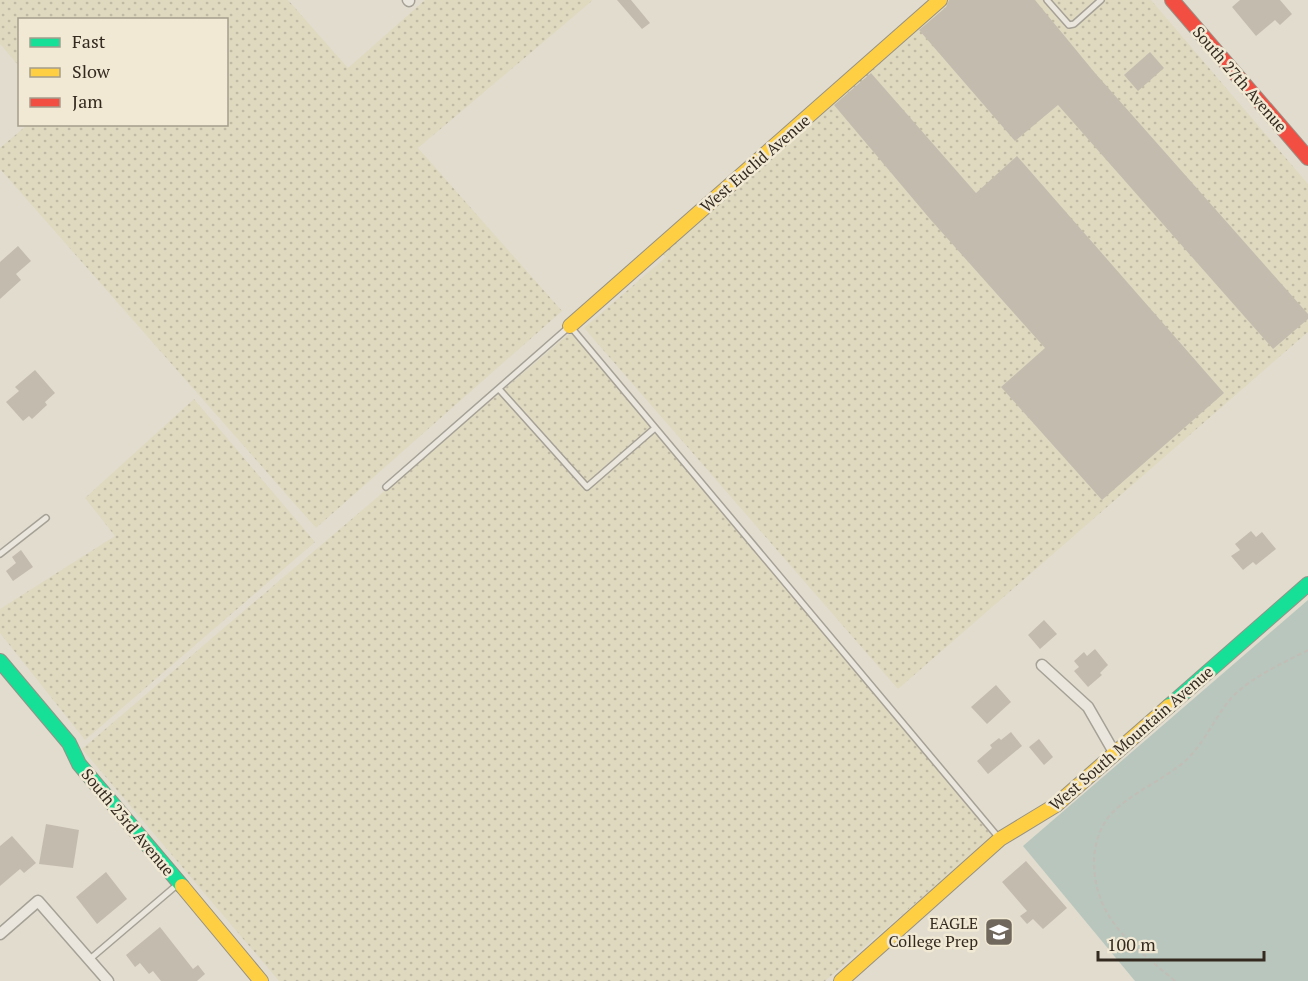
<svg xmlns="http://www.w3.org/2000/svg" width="1308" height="981" font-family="'PT Serif',serif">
	<defs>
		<pattern id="farmland-dots" width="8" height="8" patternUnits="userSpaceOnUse" patternTransform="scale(1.5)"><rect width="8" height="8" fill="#dfd9c0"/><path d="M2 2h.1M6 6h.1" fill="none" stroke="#c0baa5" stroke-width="1.8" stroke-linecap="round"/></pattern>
	</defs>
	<rect width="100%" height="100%" fill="#e1dcce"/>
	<path fill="url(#farmland-dots)" d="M0,0H288L348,68L425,0H593L418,148L562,311L316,528L0,169V148L27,125L226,124V20H20L19,66L0,44Z
		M948,0H1151L1308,184V332L898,689L584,328L666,257L660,251Z
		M571,332L998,832L825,981H279L82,749Z
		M194,399L315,542L85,740L0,633V609L115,536L85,498Z"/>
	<path fill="#b8c6bd" d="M1308,600V981H1135L1023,846Z"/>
	<path fill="#c4bbaf" d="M617,0H631L650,23L642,29Z
		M949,0H1035L1095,73L1308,314V319L1273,349L1058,105L1015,141L919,30L946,7Z
		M1240,0H1280L1292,14L1280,25L1275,20L1256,36L1232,7Z
		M1150,52L1164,68L1138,91L1124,75Z
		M871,73L976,193L1017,156L1224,393L1102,500L1001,387L1045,348L930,219L834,105Z
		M18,246L31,261L16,274L21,280L0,299V262Z
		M35,370L55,393L45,402L47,405L32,419L29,416L23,421L6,402L19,391L15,387Z
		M1251,531L1256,537L1262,532L1276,549L1256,565L1253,562L1243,570L1231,556L1240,550L1235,544Z
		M21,550L33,567L13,581L6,571L16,563L12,557Z
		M1044,620L1057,634L1040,649L1028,635Z
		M1095,649L1108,665L1100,673L1102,675L1088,687L1074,671L1079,667L1074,661L1084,652L1087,656Z
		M996,685L1011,702L987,724L971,707Z
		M1011,732L1022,746L988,774L977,761L992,748L990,745L999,738L1001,740Z
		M1039,739L1053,757L1044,765L1029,747Z
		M46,824L79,830L73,868L39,864Z
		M12,836L36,863L24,873L20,869L0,886V846Z
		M1026,861L1067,908L1043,929L1033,919L1027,924L1020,916L1027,911L1002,882Z
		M106,872L127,899L97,924L76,897Z
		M160,927L193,969L198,965L205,974L197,981H161L153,971L149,974L140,963L135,967L126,955Z"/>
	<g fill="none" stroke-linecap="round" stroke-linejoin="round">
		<g stroke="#a6a196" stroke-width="8">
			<path id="lane" d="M1047,0L1069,25L1074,24L1101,0
				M499,389L587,487L655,428
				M386,487L570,326L999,838
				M0,554L46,518
				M90,959L178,884"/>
		</g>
		<g stroke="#a6a196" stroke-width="13">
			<path id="street" d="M408,0L409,1
				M1042,665L1088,707L1115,754
				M0,934L38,901L108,981"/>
		</g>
		<g stroke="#969186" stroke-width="16">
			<path id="fast" d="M0,661L69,743L79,764L182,886
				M1169,706L1308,584"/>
		</g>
		<g stroke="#969186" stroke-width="16">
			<path id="slow" d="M570,326L940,0
				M182,886L261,981
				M841,981L1000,839L1056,805L1169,706"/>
		</g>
		<g stroke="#969186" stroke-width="16">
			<path id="jam" d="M1172,0L1308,158"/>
		</g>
		<path stroke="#c2bdb5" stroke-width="2" stroke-dasharray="4.5 3" stroke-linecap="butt" d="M1175,981C1134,946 1094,920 1094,861C1094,844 1101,823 1114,811C1135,791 1163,780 1185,761C1203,745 1213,721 1228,702C1245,680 1283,663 1308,650"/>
		<use href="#lane" stroke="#eae6de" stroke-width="5"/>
		<use href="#street" stroke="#eae6de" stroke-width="10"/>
		<use href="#fast" stroke="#16e098" stroke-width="14"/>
		<use href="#slow" stroke="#ffcf43" stroke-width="14"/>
		<use href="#jam" stroke="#f24e42" stroke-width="14"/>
	</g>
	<defs>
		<g id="school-square" transform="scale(1.5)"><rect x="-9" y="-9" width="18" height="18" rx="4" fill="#71685d" stroke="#f1e9d4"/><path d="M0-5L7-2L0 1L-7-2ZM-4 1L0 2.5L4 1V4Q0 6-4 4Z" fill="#fff"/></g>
	</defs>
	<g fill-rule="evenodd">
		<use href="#school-square" x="999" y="932"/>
	</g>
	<g text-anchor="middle" stroke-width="5" stroke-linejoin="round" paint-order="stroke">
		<g font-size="16" fill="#342a20" stroke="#f1e9d4">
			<text transform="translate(1240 79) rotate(49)" y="6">South 27th Avenue</text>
			<text transform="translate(755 163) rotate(-41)" y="6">West Euclid Avenue</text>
			<text transform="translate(1131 738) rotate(-41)" y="6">West South Mountain Avenue</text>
			<text transform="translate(128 822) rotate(50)" y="6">South 23rd Avenue</text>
		</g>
		<g font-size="16" fill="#342a20" stroke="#f1e9d4" text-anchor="end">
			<text x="978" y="929">EAGLE<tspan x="978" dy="18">College Prep</tspan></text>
		</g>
	</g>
	<rect x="18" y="18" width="210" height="108" fill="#f1e9d4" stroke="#a59d8c" stroke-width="1.5"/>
	<rect x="30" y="38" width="30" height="9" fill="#16e098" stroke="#a59d8c" stroke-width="1.5"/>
	<text x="72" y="48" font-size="18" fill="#342a20">Fast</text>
	<rect x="30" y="68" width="30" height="9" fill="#ffcf43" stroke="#a59d8c" stroke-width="1.5"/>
	<text x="72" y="78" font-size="18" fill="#342a20">Slow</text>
	<rect x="30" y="98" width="30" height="9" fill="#f24e42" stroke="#a59d8c" stroke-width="1.5"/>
	<text x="72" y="108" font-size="18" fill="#342a20">Jam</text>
	<path d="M1098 951v9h166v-9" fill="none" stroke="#342a20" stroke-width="3"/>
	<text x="1107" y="951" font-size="18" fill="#342a20" stroke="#f1e9d4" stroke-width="4.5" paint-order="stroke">100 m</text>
</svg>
